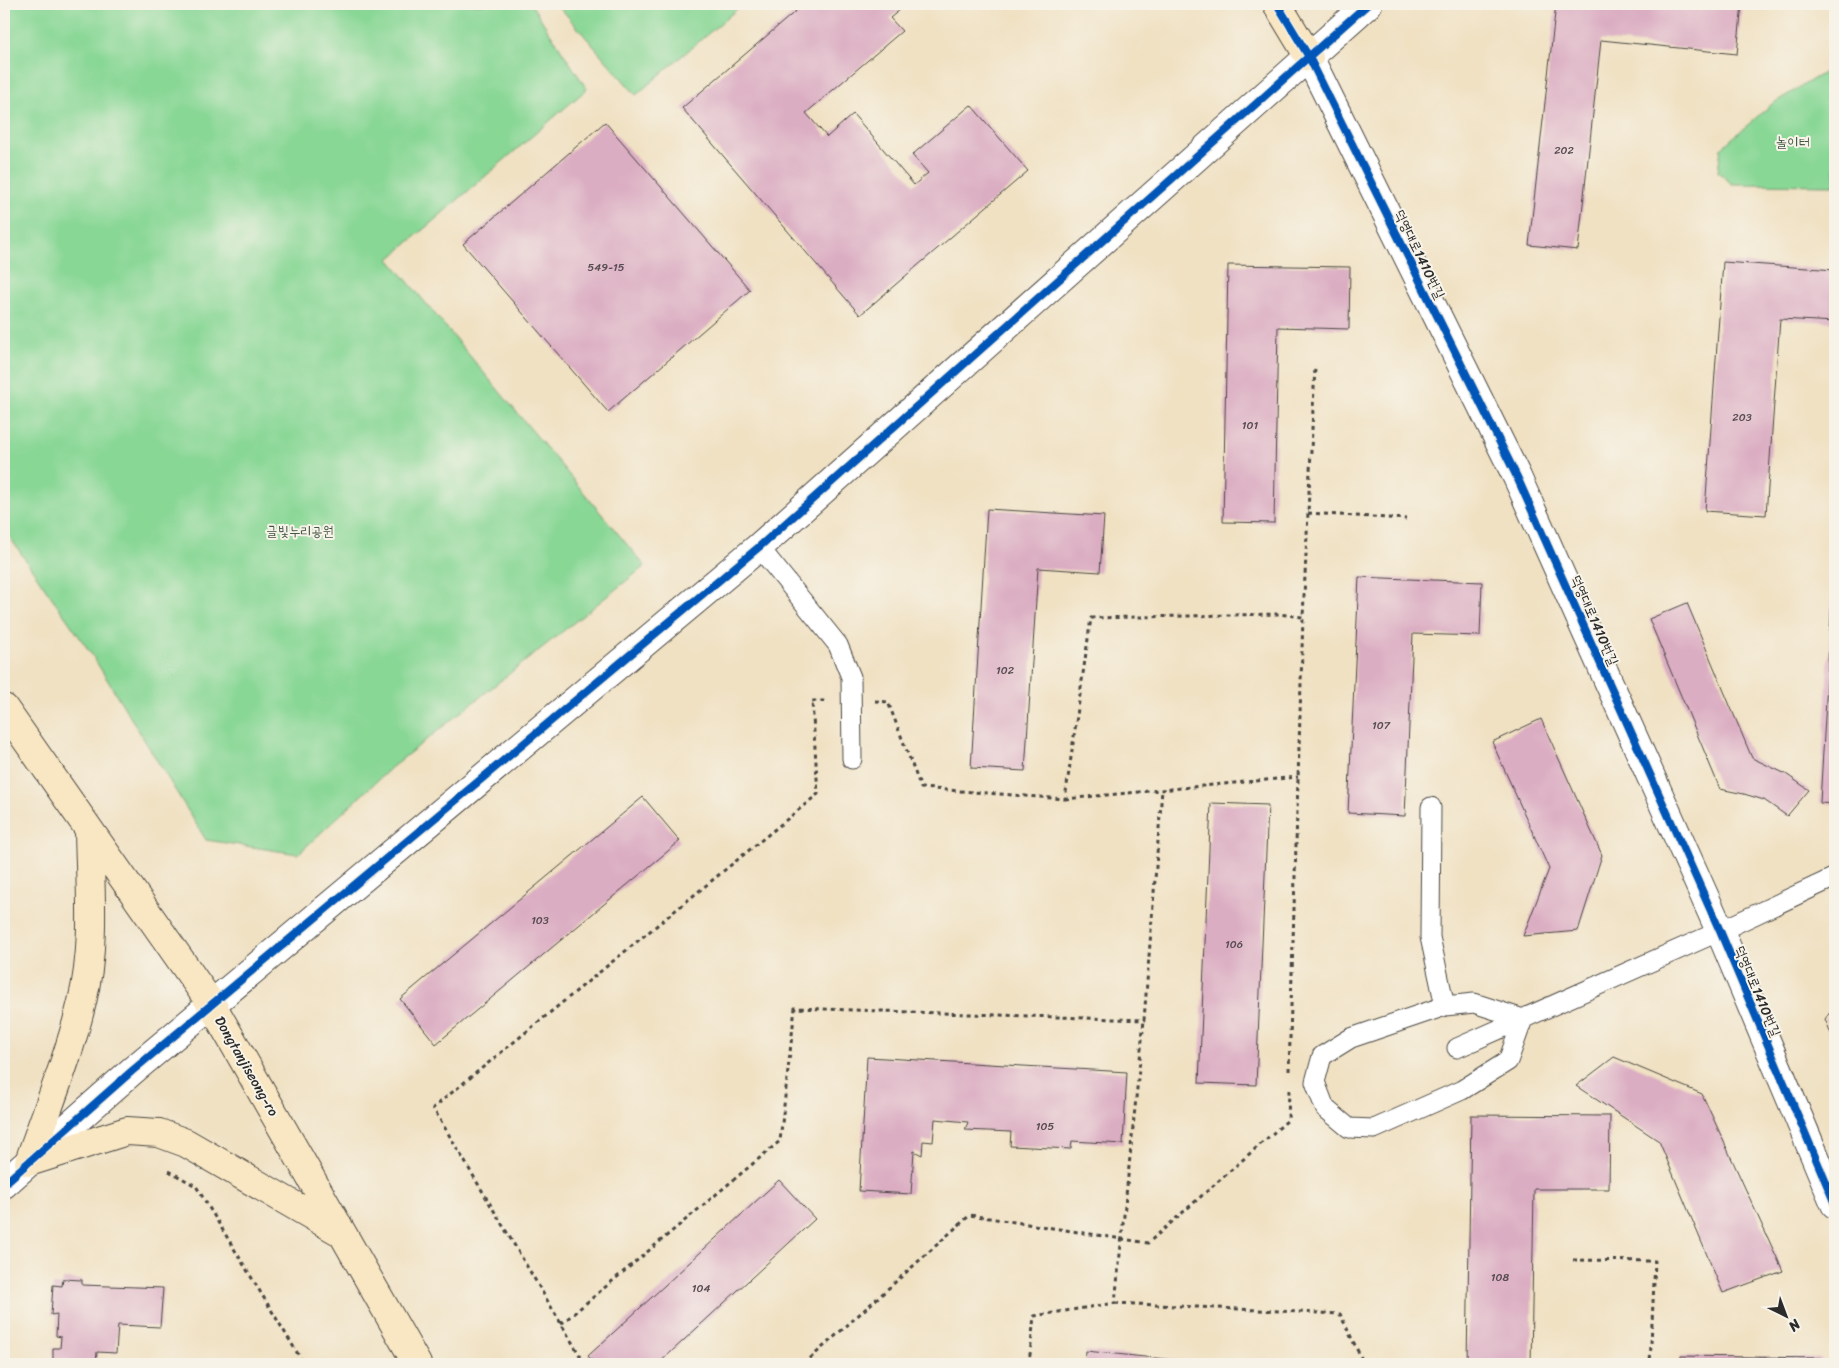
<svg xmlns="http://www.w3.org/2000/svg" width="1839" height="1368" font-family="Sriracha,'Poor Story',sans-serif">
	<rect width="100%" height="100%" fill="#f7f3e8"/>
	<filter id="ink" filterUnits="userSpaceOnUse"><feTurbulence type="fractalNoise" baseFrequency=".02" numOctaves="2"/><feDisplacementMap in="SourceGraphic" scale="10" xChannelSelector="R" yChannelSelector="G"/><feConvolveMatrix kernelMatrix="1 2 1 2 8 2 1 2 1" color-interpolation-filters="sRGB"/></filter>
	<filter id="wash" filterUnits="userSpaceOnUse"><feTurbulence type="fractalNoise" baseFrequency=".0096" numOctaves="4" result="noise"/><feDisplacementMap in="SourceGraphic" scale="20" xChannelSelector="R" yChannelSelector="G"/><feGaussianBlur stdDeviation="1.12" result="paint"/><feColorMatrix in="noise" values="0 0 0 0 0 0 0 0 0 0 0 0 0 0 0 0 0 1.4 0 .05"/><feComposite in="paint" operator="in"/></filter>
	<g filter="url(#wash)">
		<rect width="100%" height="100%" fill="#f0e1c3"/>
		<path fill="#88d795" stroke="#5a8160" d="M4,4H531L587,89L389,259L645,566L392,767L298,854L206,840L92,655L4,529Z
			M557,4H743L636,95Z
			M1835,66V185L1732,184L1718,172L1721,148L1772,104Z"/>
		<g id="blocks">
			<path fill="#dbadc2" d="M804,4H907L890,18L902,31L806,113L827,137L853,114L914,185L928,173L912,155L971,105L1028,171L860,315L682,108Z
				M1556,4H1742L1737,54L1601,40L1578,250L1529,245Z
				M605,122L750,290L608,412L463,244Z
				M1723,262L1835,270V322L1780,319L1766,515L1705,511Z
				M1228,265L1350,267L1349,329L1278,327L1274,523L1223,522Z
				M987,509L1104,516L1100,572L1038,568L1025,771L971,768Z
				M1834,563H1835V804L1820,803Z
				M1359,577L1482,582L1480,636L1413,634L1405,816L1348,813Z
				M1687,603L1752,758L1786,774L1809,790L1787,816L1764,800L1744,794L1720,789L1649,619Z
				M1541,719L1602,855L1578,931L1523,936L1549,869L1492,742Z
				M643,797L680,841L436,1044L400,999Z
				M1211,803L1268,805L1256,1085L1199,1083Z
				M1835,1006V1043L1825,1019Z
				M867,1057L1127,1072L1123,1144L1072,1141L1071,1149L1010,1146L1011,1132L965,1130L968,1122L935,1119L933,1142L923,1141L922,1155L914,1151L911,1194L859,1191Z
				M1614,1057L1702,1094L1783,1271L1723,1293L1659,1141L1576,1086Z
				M1471,1115L1610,1116L1609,1189H1534L1531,1364H1467Z
				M779,1180L815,1219L658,1364H595L588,1356Z
				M63,1279L82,1280V1285L163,1288L160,1327L118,1325L116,1353L97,1352L96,1364H53V1348H60L61,1337L56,1336L57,1314L51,1315L53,1285L62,1286Z
				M1086,1351L1204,1363V1364H1085Z
				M1681,1356L1821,1358V1364H1680Z"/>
		</g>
	</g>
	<g filter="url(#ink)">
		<use href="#blocks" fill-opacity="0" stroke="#494642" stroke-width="1"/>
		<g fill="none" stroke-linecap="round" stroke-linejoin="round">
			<g stroke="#494642" stroke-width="21">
				<path id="lane" d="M759,547L838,645L851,677L852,759
					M1431,807L1430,937L1445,1006
					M1474,1003L1523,1019L1508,1061L1462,1090L1374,1129L1349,1128L1325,1108L1315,1082L1322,1056L1351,1038L1445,1006Z
					M1457,1048L1720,931L1835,877"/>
			</g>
			<g stroke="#494642" stroke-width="30">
				<path id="street" d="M1309,57L1517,477L1720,931L1835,1204
					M4,1184L132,1071L759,547L1368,4"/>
			</g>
			<g stroke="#494642" stroke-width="30">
				<path id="secondary" d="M1277,4L1309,57
					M4,708L212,1005L417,1364
					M29,1162L127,1131L159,1133L186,1143L342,1233
					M29,1162C47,1109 69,1057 82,1002C96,946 90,887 89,830"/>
			</g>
			<path stroke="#494642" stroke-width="3" stroke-dasharray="4 4" stroke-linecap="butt" d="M1308,513L1406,519
				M875,701L888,702L921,788L1065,799L1091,618L1279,614L1303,617L1315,367
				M1065,799L1298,777
				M1289,1071L1303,617
				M169,1171L196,1186L304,1364
				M1573,1260L1655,1261L1650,1364
				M1115,1303L1340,1314L1364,1364
				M561,1324L780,1141L795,1008L1144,1020L1162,790
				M585,1364L433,1108L818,794L812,701H827
				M804,1364L970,1215L1148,1243L1288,1120L1289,1090
				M1029,1364L1034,1316L1115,1303L1144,1020"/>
			<use href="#lane" stroke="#fff" stroke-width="19"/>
			<use href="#street" stroke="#fff" stroke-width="28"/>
			<use href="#secondary" stroke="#f9e7c3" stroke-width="28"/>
			<g stroke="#f7f3e8" stroke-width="11">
				<path id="cycleway" d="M1277,4L1309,57L1517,477L1720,931L1835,1204
					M4,1184L132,1071L759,547L1368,4"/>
			</g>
			<use href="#cycleway" stroke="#0057b8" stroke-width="8"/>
		</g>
	</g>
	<g text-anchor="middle" stroke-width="4" stroke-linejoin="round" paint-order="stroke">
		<g font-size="11" fill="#574c51">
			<text x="1564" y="154">202</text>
			<text x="606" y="271">549-15</text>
			<text x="1742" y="421">203</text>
			<text x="1250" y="429">101</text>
			<text x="1005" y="674">102</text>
			<text x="1381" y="729">107</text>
			<text x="540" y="924">103</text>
			<text x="1234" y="948">106</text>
			<text x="1045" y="1130">105</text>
			<text x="1500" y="1281">108</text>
			<text x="701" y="1292">104</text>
		</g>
		<g font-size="14" fill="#425646" stroke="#f7f3e8">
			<text x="1793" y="147">놀이터</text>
			<text x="300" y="536">글빛누리공원</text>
		</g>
		<g font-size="14" fill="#2b2b2b" stroke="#f7f3e8">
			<text transform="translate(1420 254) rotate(64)" y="5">덕영대로1410번길</text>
			<text transform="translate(1595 620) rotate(66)" y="5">덕영대로1410번길</text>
			<text transform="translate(1758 991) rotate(67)" y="5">덕영대로1410번길</text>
			<text transform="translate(247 1066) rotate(60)" y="5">Dongtanjiseong-ro</text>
		</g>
	</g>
	<rect width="1839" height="1368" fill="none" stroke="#f7f3e8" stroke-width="20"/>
	<g transform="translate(1786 1316) rotate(138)" stroke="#f7f3e8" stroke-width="4" paint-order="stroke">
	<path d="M0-4L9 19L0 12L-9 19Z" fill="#2b2b2b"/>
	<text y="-8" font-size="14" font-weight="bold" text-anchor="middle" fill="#2b2b2b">N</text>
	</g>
</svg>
